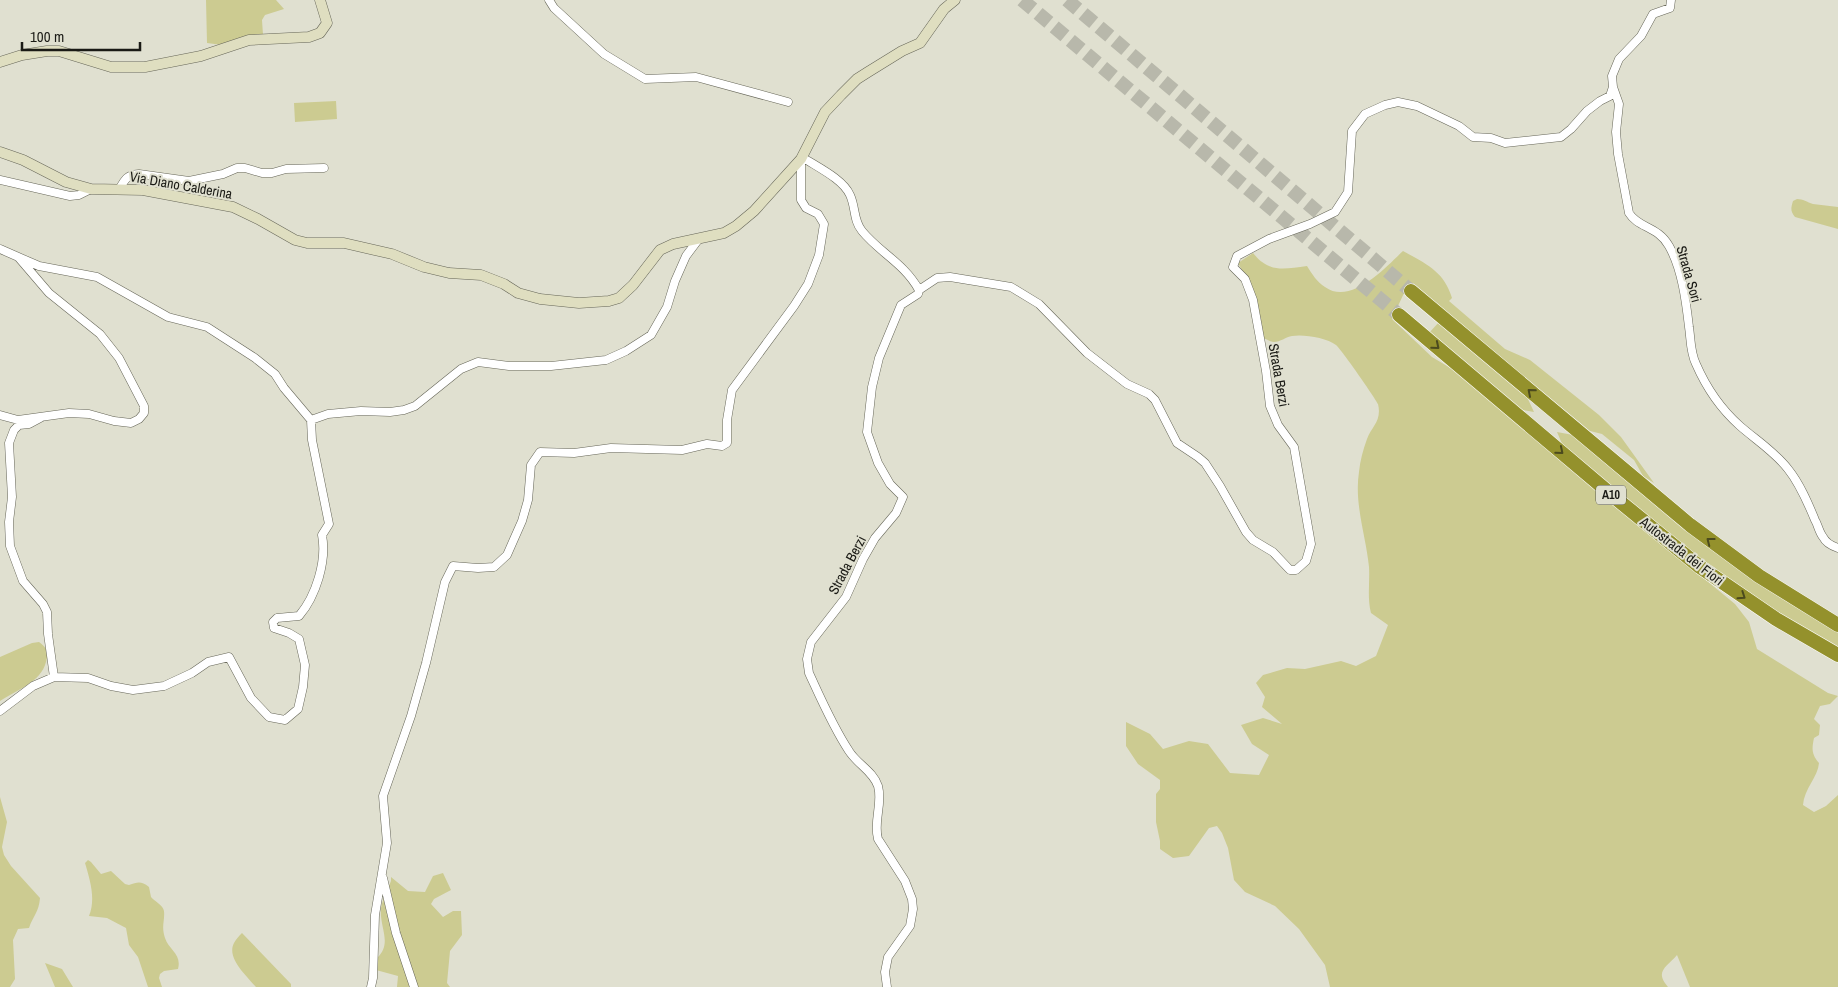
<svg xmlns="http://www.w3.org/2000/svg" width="1838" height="987" font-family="'Archivo Narrow',sans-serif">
	<rect width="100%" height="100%" fill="#e0e0d0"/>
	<path fill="#cccb91" d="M206,0H276L284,9L265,15L262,20L263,35L222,45L207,43Z
		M336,101L337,119L295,122L294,103Z
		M1797,199C1803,199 1807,202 1813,204C1821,205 1830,206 1838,207V229L1795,217C1790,211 1791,208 1793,201Z
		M1403,251C1426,264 1444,271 1452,298L1449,301L1505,349L1530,360L1599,415L1621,437L1654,483L1643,476L1634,460L1602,434L1590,431L1538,388L1527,383L1413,283L1404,293L1392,319L1432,357L1457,372L1572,470L1735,604L1749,622L1757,649L1828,693L1838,696L1830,704L1820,706L1814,719L1820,725L1819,735L1814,738C1812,748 1811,754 1819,763C1818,777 1804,789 1803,805L1814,812L1826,806L1838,795V987H1690L1677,955C1667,967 1654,971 1668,987H1330L1325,965L1299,929L1275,906L1245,892L1234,880L1228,848L1222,833L1217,826L1209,828L1189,856L1173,858L1160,849V841L1156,822V794L1160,789V780L1138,764L1126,746V722L1150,734L1163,749L1189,741L1208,744L1230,773L1259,775L1269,755L1252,744L1241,725L1263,718L1282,724L1262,707L1265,697L1256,683L1263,675L1287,668L1305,669L1341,661L1356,666L1376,656L1388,625L1371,613C1367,597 1370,582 1369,567C1366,536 1354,504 1359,472C1360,461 1363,450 1367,439C1372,426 1382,421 1378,404C1376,399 1341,349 1336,345C1327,338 1304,334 1292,336C1286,337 1280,342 1274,342C1271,342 1266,339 1263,338L1247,279L1238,263L1253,253C1269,273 1283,269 1307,266C1312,274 1317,282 1325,287C1351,306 1386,267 1403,251Z
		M1440,321L1527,397L1534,412L1518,409L1428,334Z
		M1557,432L1573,435L1838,631V649L1768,608L1679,544L1563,446Z
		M39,642C47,648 49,652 46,662C41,682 17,690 0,701V657L32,643Z
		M0,797L7,822L2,847L4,855L11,866L40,898C39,912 33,916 29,928L18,929L13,940L15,979L10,987H0Z
		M88,860L91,862L101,874L111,871L125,884L129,885C138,882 141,881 149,887L151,897C154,901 163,905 164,911C165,921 161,926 165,938C169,950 182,954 178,969L164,971L160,974L159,978L162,987H148L138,957L129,945L126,928L107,918L89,916C96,899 90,880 85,863Z
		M443,873L451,890L434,899L431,904L443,917L453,911H461L462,935L450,951L447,983L450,987H397L398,976L376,970L377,958C393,943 379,927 381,908C383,898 388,889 391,881V877L408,891L425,892L433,876Z
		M242,933L291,984V987H256C247,976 226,958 234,943C236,939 239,936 242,933Z
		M45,963L62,969L73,987H55Z"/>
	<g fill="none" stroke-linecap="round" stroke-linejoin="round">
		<path stroke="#b8b8ab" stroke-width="14" stroke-dasharray="14 7" stroke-linecap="butt" d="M1022,0L1399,315
			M1067,0L1411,291"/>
		<g stroke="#666658" stroke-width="9">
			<path id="street" d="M549,0L554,8L604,54L645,79L696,77L788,102
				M1671,0L1670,8L1653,14L1641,36L1619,59L1612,76L1613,87L1619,104L1616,132L1618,154L1629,213C1638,228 1658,226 1669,246C1682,269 1686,301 1689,327C1691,340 1690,352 1696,364C1706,387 1722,410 1740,426C1756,440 1775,452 1788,469C1800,484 1808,503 1815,520C1818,525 1819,532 1823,537C1826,543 1832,546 1838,548
				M802,157C817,167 843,179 850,195C856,208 853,220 862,231C880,253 904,263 919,290L918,294L901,305L879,358L872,387L867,432L878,463L890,484L903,497L896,513L875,538L863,559L846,597L811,642L807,659L809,673C821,699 833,727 849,751C857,764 873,771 878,786C883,804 873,821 878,839L905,881L912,899L913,909L910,926L888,957L885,972L887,987
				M0,180L70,196L79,195L91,189
				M120,188C125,179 127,175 139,174L189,181L223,174L237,168H245L262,173H272L286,169L324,168
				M0,249L39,266L97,277L168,317L207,327L255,358L275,374L284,388L311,420L328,414L361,411L390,412L404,410L415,406L461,369L478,362L509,366H551L606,360L626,351L651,335L667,307L675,281L686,256L698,240
				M919,290L937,278L950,277L1011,287L1039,304L1087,353L1127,384L1149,394L1155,400L1177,443L1198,457L1205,463L1220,486L1246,532L1253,540L1273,552L1290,570H1296L1306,561L1311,544L1294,447L1278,425L1270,406L1266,371L1253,300L1245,279L1233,267L1237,256L1269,239L1310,224L1335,212L1348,192L1352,131L1365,114L1385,105L1398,102L1417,106L1459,126L1473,137L1491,138L1505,143L1561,137L1571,129L1587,111L1600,101L1610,96L1613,87
				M0,415L18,420L69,413L89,414L114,421L131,423L139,419L144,413V406L119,358L100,334L49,293L19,258
				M54,677L88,678L111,686L133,690L164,686L192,673L208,662L229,657L251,698L269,717L285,720L298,709L303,687L305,665L299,639L289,633L274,628L273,622L277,618L299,616C316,596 327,561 322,535L329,524L312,440L311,420
				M0,711L33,686L54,677L48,634L47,612L43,604L23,581L10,546L9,522L12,497L9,443L14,430L19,425L29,424L42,417
				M383,878L396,933L414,987
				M371,987L373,978L375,915L387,843L383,796L411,716L426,663L445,582L453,566L478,568L494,567L507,555L522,521L528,500L531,465L540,452L574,453L611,448L682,450L707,444L722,446L727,443V420L732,390L794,306L808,284L819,255L824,224L818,214L806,208L801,200V159"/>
		</g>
		<g stroke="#666658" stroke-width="11">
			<path id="secondary" d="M0,62L22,55L47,51H59L111,67H145L201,56L249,40L309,37L320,33L327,23L320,0
				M0,152L23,160L66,182L91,189L143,190L233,207L258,219L295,240L307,243H344L392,254L424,267L449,273L481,275L504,284L518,293L540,299L579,303L609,301L619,298L633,285L660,250L673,244L724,233L736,226L754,211L801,159L825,112L841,95L857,79L868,72L902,51L920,43L944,9L955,0"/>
		</g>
		<g stroke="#fff" stroke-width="15">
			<path id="highway" d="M1411,291L1690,525L1759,576L1838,625
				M1399,315L1613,496L1700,567L1776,619L1838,655"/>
		</g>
		<use href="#street" stroke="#fff" stroke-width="8"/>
		<use href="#secondary" stroke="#dfdec0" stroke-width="10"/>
		<use href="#highway" stroke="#94912c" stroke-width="14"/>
	</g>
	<defs><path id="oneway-chevron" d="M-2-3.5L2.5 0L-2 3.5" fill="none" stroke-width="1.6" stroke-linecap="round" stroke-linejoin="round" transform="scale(1.25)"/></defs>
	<g stroke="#4b4a1e">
		<use href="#oneway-chevron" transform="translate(1436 346) rotate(40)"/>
		<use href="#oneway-chevron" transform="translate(1531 392) rotate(-139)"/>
		<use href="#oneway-chevron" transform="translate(1560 451) rotate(40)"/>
		<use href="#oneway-chevron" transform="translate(1710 541) rotate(-142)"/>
		<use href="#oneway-chevron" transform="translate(1742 596) rotate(34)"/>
	</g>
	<g text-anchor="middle" stroke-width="4" stroke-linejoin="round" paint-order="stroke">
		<rect fill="#e0e0d0" stroke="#55554d" stroke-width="1" x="1596" y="485.5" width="30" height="19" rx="4"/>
		<g font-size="12" font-weight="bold" fill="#1a1a15">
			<text x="1611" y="499">A10</text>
		</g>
		<g font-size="14" fill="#1a1a15" stroke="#e0e0d0">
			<text transform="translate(181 185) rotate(10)" y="5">Via Diano Calderina</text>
			<text transform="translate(1689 274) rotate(74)" y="5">Strada Sori</text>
			<text transform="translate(1279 375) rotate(80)" y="5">Strada Berzi</text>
			<text transform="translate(1682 551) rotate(38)" y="5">Autostrada dei Fiori</text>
			<text transform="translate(847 565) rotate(-62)" y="5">Strada Berzi</text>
		</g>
	</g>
	<path d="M22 42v8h118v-8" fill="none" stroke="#1a1a15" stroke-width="2.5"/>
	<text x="30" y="42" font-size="15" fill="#1a1a15" stroke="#e0e0d0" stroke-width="4" paint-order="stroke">100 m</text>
</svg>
